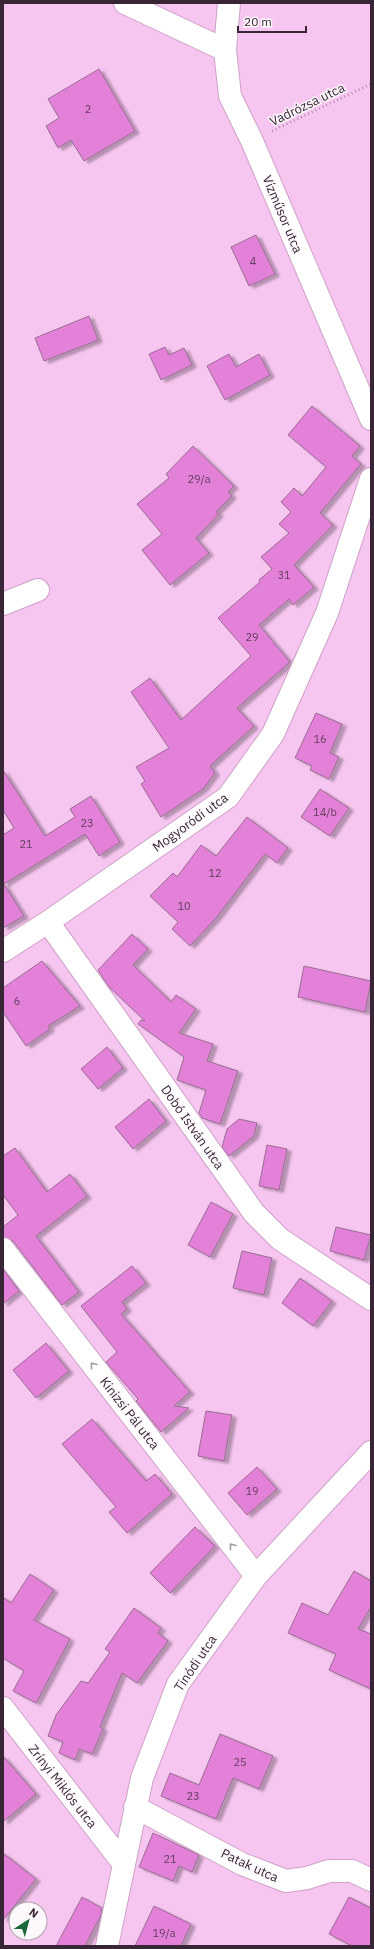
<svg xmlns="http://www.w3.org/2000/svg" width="374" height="1949" font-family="'IBM Plex Sans',sans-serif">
	<defs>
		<filter id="shadow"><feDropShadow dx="4.5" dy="2.5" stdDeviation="1" flood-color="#0004"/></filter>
	</defs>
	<rect width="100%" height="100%" fill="#f7c6f0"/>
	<path fill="#e281d7" stroke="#986d92" filter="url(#shadow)" d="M99,69L135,131L84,161L71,140L58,148L46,126L59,118L48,99Z
		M256,235L275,274L249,286L231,247Z
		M89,316L98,340L44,361L35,338Z
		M165,347L169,355L184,348L192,365L161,380L149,354Z
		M229,354L236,367L259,354L270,375L225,400L207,366Z
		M312,406L360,446L352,456L361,464L320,513L333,525L294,565L314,587L293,605L289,599L259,625L290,662L237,708L254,726L210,766L215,773L203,789L161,817L141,784L145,781L136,767L169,748L131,692L150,678L181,720L251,656L218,618L260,582L259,580L272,569L261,557L289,533L279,524L291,512L281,502L294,488L302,496L326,467L288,435Z
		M193,446L234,486L228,492L232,496L216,512L219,514L196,538L209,553L170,585L142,550L162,534L137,504L169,478L166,474Z
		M316,713L342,724L330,753L339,757L329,779L310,770L312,766L295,758Z
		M3,770L45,836L75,817L70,809L91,796L120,842L99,856L85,834L4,884L24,916L3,928V835L14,828L3,810Z
		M320,789L349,808L330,836L301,817Z
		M247,817L288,848L277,863L265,854L216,918L190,946L172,929L178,922L150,896L173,873L177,877L201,845L216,856Z
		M132,934L148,949L133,965L171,1002L176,995L196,1009L179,1033L213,1044L207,1061L238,1071L220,1124L202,1118L199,1113L206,1090L177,1080L184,1057L138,1024L141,1020L145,1021L109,987L98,970Z
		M42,961L80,1006L48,1026L50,1029L26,1046L3,1012V988Z
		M304,966L371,981L365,1012L298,997Z
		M107,1047L123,1068L98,1089L81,1069Z
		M149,1099L166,1121L133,1149L115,1127Z
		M239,1119L257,1123L254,1136L229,1156L222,1147L227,1129Z
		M267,1145L287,1149L279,1190L259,1186Z
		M15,1148L47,1192L70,1174L87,1196L36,1236L79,1292L62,1305L13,1241L3,1237V1227L18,1215L3,1195V1156Z
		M211,1202L233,1214L210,1257L188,1245Z
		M336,1227L371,1235L364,1260L330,1251Z
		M242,1251L272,1258L264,1295L233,1288Z
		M132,1266L146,1283L122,1302L127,1309L121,1314L190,1392L174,1406L189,1408L161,1432L136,1401L138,1399L106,1362L117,1352L81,1306Z
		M3,1269L19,1291L3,1304Z
		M300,1278L332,1301L313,1326L282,1303Z
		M46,1343L69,1371L36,1398L13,1370Z
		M206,1411L232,1415L224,1461L198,1456Z
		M92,1419L146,1481L155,1474L172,1494L127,1533L109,1512L116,1507L62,1444Z
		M257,1467L277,1489L247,1515L228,1493Z
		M195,1527L215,1546L170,1593L150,1573Z
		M354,1571L371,1581V1607L358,1629L371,1634V1689L329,1670L336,1654L288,1633L302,1603L328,1615Z
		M30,1574L54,1590L34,1620L70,1639L36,1703L13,1691L24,1671L3,1658V1597L11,1603Z
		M134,1608L161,1628L158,1633L168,1641L137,1683L122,1673L100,1727L103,1729L92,1754L79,1749L75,1760L59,1753L63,1742L48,1736L56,1715L81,1681L88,1683L110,1652L105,1649Z
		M220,1734L273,1756L259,1789L233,1778L216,1819L161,1796L170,1773L199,1785Z
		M3,1756L36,1794L3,1822Z
		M153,1833L199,1855L192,1872L179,1866L173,1881L139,1867Z
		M3,1853L36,1879L3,1920Z
		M82,1897L102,1908L101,1915L85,1946H56Z
		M349,1897L371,1908V1946H352L329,1934Z
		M154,1906L191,1924L181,1946H135Z"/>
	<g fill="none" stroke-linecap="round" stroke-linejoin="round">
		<g stroke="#cfa0c8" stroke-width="24">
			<path id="minor" d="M125,3L225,50
				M229,3L225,50L230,96L252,141L371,419
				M3,604L38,590
				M48,922L254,1213L280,1239L371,1299
				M3,951L48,922L228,797L273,734L327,613L371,479
				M3,1249L256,1576
				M3,1708L123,1863
				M135,1807L242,1864L286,1881L307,1878L329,1871H352L371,1880
				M107,1946L142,1778L178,1684L256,1576L371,1452"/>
		</g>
		<path stroke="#ae89a9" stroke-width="2.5" stroke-dasharray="1 3" stroke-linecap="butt" d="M272,131L371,84"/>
		<use href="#minor" stroke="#fff" stroke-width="22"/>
	</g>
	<defs><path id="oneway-chevron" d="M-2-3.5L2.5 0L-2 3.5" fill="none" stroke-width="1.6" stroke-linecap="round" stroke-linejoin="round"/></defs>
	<g stroke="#a59da5">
		<use href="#oneway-chevron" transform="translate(93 1365) rotate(-128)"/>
		<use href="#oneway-chevron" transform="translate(232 1546) rotate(-128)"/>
	</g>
	<g text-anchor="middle" stroke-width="3" stroke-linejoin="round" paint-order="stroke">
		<g font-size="11" fill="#623d5e">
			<text x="88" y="113">2</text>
			<text x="253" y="265">4</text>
			<text x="199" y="483">29/a</text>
			<text x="284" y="579">31</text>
			<text x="252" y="641">29</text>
			<text x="320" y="743">16</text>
			<text x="325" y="816">14/b</text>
			<text x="87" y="827">23</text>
			<text x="26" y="848">21</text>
			<text x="215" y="877">12</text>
			<text x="184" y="910">10</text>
			<text x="17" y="1005">6</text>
			<text x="252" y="1495">19</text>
			<text x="240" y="1766">25</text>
			<text x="193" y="1800">23</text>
			<text x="170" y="1863">21</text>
			<text x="164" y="1937">19/a</text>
		</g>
		<g font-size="13" fill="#382636" stroke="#fdf8fc">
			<text transform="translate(307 104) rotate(-26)" y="5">Vadrózsa utca</text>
			<text transform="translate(283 214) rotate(67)" y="5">Vízműsor utca</text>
			<text transform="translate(190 822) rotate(-36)" y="5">Mogyoródi utca</text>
			<text transform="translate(193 1127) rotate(55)" y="5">Dobó István utca</text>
			<text transform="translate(130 1413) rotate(52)" y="5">Kinizsi Pál utca</text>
			<text transform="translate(195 1663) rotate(-56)" y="5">Tinódi utca</text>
			<text transform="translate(63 1786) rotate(52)" y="5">Zrínyi Miklós utca</text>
			<text transform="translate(250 1865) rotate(25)" y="5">Patak utca</text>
		</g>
	</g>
	<rect width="374" height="1949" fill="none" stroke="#382636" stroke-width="8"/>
	<g transform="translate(28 1921) rotate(36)"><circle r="19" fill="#fdf8fc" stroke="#aea4ad"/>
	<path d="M0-3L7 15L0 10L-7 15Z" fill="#1a6837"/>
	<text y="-6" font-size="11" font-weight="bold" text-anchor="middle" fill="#382636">N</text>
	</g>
	<path d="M238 26v6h68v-6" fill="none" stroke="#382636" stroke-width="2"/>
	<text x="244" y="26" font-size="12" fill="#382636" stroke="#fdf8fc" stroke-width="3" paint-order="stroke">20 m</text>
</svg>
